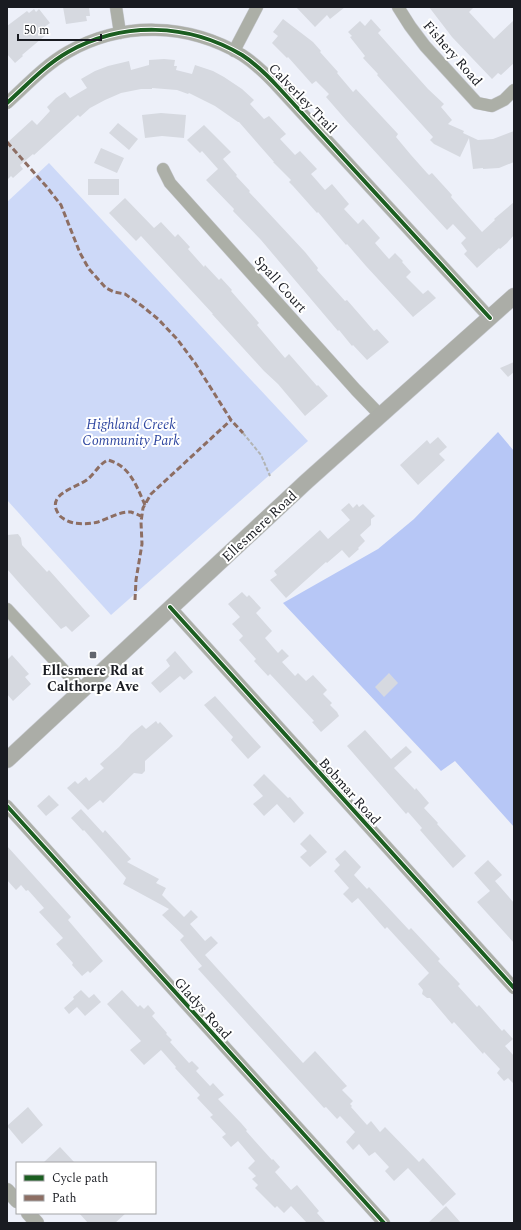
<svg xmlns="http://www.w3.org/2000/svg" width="521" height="1230" font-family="Spectral,serif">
	<rect width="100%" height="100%" fill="#edf0f9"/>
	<path fill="#cdd9f8" d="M49,163L308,441L111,615L7,500V202Z"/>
	<path fill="#b7c7f6" d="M498,432L514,451V827L455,761L441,771L283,603L378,549L414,519Z"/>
	<path fill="#d6d9e0" d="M63,7H89L90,16H86L87,21L66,24Z
		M296,7H345L330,19L327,15L315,27Z
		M429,7H474L469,12L494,39L514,20V63L501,75L498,73L492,79L452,37Z
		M34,9L36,12L39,9L50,23L43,28L47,34L22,55L23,56L15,63L7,54V26L27,11L29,13Z
		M283,19L313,42L321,51L320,52L338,72L337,73L353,92L356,89L398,134L396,137L411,155L427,173L429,175L432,173L452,195L451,197L482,232L495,220L494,219L514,202V235L507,243L500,249L499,248L477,268L464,254L467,251L461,243L466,238L453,224L447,230L346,120L326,97L329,94L316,81L312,84L288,57L287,58L272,43L278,36L273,32Z
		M371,19L381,30L378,33L428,89L444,104L441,107L452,120L448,124L464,131L463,133L478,140L493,139L514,131V162L499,168L483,169V168L473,169L469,138L460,157L434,144L430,140L433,137L377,75L378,74L363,58L365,56L350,37L352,36L348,32L360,21L365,26Z
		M164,59L175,60L174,66H177L176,70L192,74L195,65L213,71L224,77L242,89L254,100L250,104L264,119L269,116L286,134L280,139L295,155L300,151L317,169L311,174L325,190L332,184L349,204L344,209L358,224L363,219L380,238L375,243L389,259L395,253L403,261L402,262L411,272L406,277L423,294L428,290L436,298L413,317L366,266L347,244L346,245L334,231L318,212L317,213L293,186L289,182L291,180L273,162H274L259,145L239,122H238L215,106L189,93L188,94L177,90L152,88V89H141L121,93L105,100L90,108L80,117L78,115L34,155L33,154L20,165L23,169L13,178L11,176L7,180V143L32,120L37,125L50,111L47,107L56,98L65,92L70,98L87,88L81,79L95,71L108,66L129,61L131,70L149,65V60Z
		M161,113L186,115L184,138L162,136L145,138L142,115Z
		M118,123L138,139L129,150L109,133Z
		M204,125L231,152L223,159L237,175L236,176L250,191L249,192L305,252L318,268L317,270L345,301L347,300L374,331L377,329L389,342L367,360L353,345L352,346L339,330L338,331L261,240L233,211L234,209L206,180L218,169L202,151L200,153L187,140Z
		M101,148L124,158L117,173L94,163Z
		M88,179H119V195H88Z
		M125,198L154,228L161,222L175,237L178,234L190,247L188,249L204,267L205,265L219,280L221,278L232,290L231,291L259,323L257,325L285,358L289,354L317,386L318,385L328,396L305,416L278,384L264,371L212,314H213L141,236L136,241L109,213Z
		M514,362V372L508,377L500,368Z
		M438,437L447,447L439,454L445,460L418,485L400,465L427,440L430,444Z
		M349,503L353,508L357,504L359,507L363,504L375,516L371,519V525L360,535L365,541L358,548L359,549L349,558L342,550L327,563L326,562L286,598L270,580L277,575L274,571L320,530L328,539L350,520L341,510Z
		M18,534L21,538L22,545L47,572L49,570L90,616L72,632L66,626L61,629L21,585L7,569V535Z
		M242,592L247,597L249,595L261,608L256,613L272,631L265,638L278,653L282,649L289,656L282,662L295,676L298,673L306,681L313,675L327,690L323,694L332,703L330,705L337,712L339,716L321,732L312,722L314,721L270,674L268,676L254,661L256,659L239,640L243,636L232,624L240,617L228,604Z
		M175,651L193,672L184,680L180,676L160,693L151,683L170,666L166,660Z
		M12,655L29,674L25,677L31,684L13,701L7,694V660Z
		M389,673L398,683L384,697L375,687Z
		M215,696L261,747L248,759L231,740L233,737L204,705Z
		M156,721L158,724L160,722L173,736L145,761V771L142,774L134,773L103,803L100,800L88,810L67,788L75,781L78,784L86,777L89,781L104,768L100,764L119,747L131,734L142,725L146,729Z
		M365,730L391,759L406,746L412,752L394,768L415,790L416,788L429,803L424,808L438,823L437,824L466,856L453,868L420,830L422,828L408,812L406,814L347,746Z
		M264,774L288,798L290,797L304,813L294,823L277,804L264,816L253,804L263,796L253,785Z
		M49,795L59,805L46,816L37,806Z
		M81,809L103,833L105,830L131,859L127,862L159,879L156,883L166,888L162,895L184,917L191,910L198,917L190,924L205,941L211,936L218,943L205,955L303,1063L315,1051L347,1086L342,1090L353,1101L350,1104L352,1106L351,1107L367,1125L371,1121L380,1132L385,1127L419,1162L423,1158L456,1194L443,1206L408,1168L394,1181L385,1171L389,1167L375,1152L369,1156L359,1144L353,1150L346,1142L355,1132L340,1116L337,1119L326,1107L324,1108L198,969L202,966L180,940L184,936L162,915L169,909L123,884L126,878L84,830L83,831L71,818Z
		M310,834L327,852L310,867L300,857L307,851L300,844Z
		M7,846L71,917L68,920L103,961L90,973L88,971L82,976L72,965L73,963L56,944L63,938L39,912L44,908L28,890L26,891L21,885L16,890L7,880Z
		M345,850L361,867L354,875L367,889L369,887L409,930L411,928L440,959L438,961L460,984L458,986L477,1007L479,1005L502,1031L504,1029L513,1039L505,1046L514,1056V1084L508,1078L504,1081L497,1073L500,1069L484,1052L483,1054L454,1022L452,1024L430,998H427L422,994L423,990L418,984L429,973L387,927L385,929L358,898L352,903L343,894L349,888L334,871L340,865L335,859Z
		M488,860L502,875L495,881L514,903V943L477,902L490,891L474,873Z
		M81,990L89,998L94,994L101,1002L85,1016L77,1007L69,1014L64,1008L74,999L73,997Z
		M122,990L138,1007L140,1005L144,1009L148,1005L155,1013L152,1016L167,1033L166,1034L172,1040L170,1042L189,1063L192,1061L199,1068L196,1071L210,1086L213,1083L224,1095L218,1099L241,1123L247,1130L246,1131L272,1160L273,1159L280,1167L275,1172L291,1190L297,1185L319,1211L317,1213L326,1223H307L291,1206L284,1213L277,1206L275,1208L255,1188L258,1185L252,1179L256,1176L248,1168L255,1161L238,1141L231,1147L222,1137L226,1134L210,1117L213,1115L197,1098L200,1095L175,1068L176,1067L161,1050L144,1065L130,1050L141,1041L107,1004Z
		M28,1107L43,1125L22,1144L7,1126Z
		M60,1147L75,1163H43Z
		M446,1206L461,1223H428Z
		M79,1213H126L115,1223H88Z"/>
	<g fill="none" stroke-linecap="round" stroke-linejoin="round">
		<g stroke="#c8cad1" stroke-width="13">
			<path id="minor" d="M116,7L120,33
				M398,7L410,26L425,46L477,103L492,106L504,100L514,90
				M234,51L257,7
				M7,103C26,86 45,65 68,52C123,21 188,23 242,55C256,64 268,76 279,88L490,318
				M163,169L170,183L356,390L381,416
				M170,607L514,988
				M7,609L82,690
				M7,806L384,1223"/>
		</g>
		<g stroke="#c8cad1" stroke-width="15">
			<path id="tertiary" d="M7,1190L17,1201
				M28,1213L37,1223"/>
		</g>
		<g stroke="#c8cad1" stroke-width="17">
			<path id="secondary" d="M7,760L307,481L514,296"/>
		</g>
		<path stroke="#b2b4b4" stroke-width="2" stroke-dasharray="4 2" stroke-linecap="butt" d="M243,433L261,455L270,476"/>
		<use href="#minor" stroke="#acafa7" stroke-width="12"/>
		<use href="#tertiary" stroke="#acafa7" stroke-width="14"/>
		<use href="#secondary" stroke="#abada7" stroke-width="16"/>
		<path stroke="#8d6e63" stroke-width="3" stroke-dasharray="6 3" stroke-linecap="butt" d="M7,142L46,186L61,205L80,253L89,269L106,288L114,292L125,294L142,306L158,319L177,339L195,363L231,420L243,433
			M142,517C139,515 134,513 131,512C121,511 107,519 98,522C90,524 82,524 74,523C69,522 63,519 60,516C43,494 77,488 88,479C96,472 99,464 108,460C130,466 136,485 145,505
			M135,600L136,580L142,544L141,522L143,508L151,494L231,420"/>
		<g stroke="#fff" stroke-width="6">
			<path id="cycleway" d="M7,103C26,86 45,65 68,52C123,21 188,23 242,55C256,64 268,76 279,88L490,318
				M170,607L514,988
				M7,806L384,1223"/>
		</g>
		<use href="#cycleway" stroke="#1b5e20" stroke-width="4"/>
	</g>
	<rect fill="#63666d" stroke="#fff" stroke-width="1.5" x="89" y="651" width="8" height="8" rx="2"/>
	<g text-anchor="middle" stroke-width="4" stroke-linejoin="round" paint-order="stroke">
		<g font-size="14" fill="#191b21" stroke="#fff">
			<text transform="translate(453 53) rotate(49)" y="5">Fishery Road</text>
			<text transform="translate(303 98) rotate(46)" y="5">Calverley Trail</text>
			<text transform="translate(281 284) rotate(48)" y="5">Spall Court</text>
			<text transform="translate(259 526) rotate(-43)" y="5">Ellesmere Road</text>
			<text transform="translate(350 791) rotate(48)" y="5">Bobmar Road</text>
			<text transform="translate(203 1008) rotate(48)" y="5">Gladys Road</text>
		</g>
		<g font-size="14" font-style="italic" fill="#3048a1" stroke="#fff">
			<text x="131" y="429">Highland Creek<tspan x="131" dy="16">Community Park</tspan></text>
		</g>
		<g font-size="14" font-weight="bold" fill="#191b21" stroke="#fff">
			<text x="93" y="675">Ellesmere Rd at<tspan x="93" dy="16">Calthorpe Ave</tspan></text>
		</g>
	</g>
	<rect width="521" height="1230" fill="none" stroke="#191b21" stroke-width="16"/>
	<rect x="16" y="1162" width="140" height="52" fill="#ffffff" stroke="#a3a4a6"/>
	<rect x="24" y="1175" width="20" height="6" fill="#1b5e20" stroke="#a3a4a6"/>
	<text x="52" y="1182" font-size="12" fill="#191b21">Cycle path</text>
	<rect x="24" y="1195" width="20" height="6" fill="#8d6e63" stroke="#a3a4a6"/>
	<text x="52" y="1202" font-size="12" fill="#191b21">Path</text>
	<path d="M18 34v6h83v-6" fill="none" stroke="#191b21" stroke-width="2"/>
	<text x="24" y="34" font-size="12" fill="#191b21" stroke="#ffffff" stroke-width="3" paint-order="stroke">50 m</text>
</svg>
